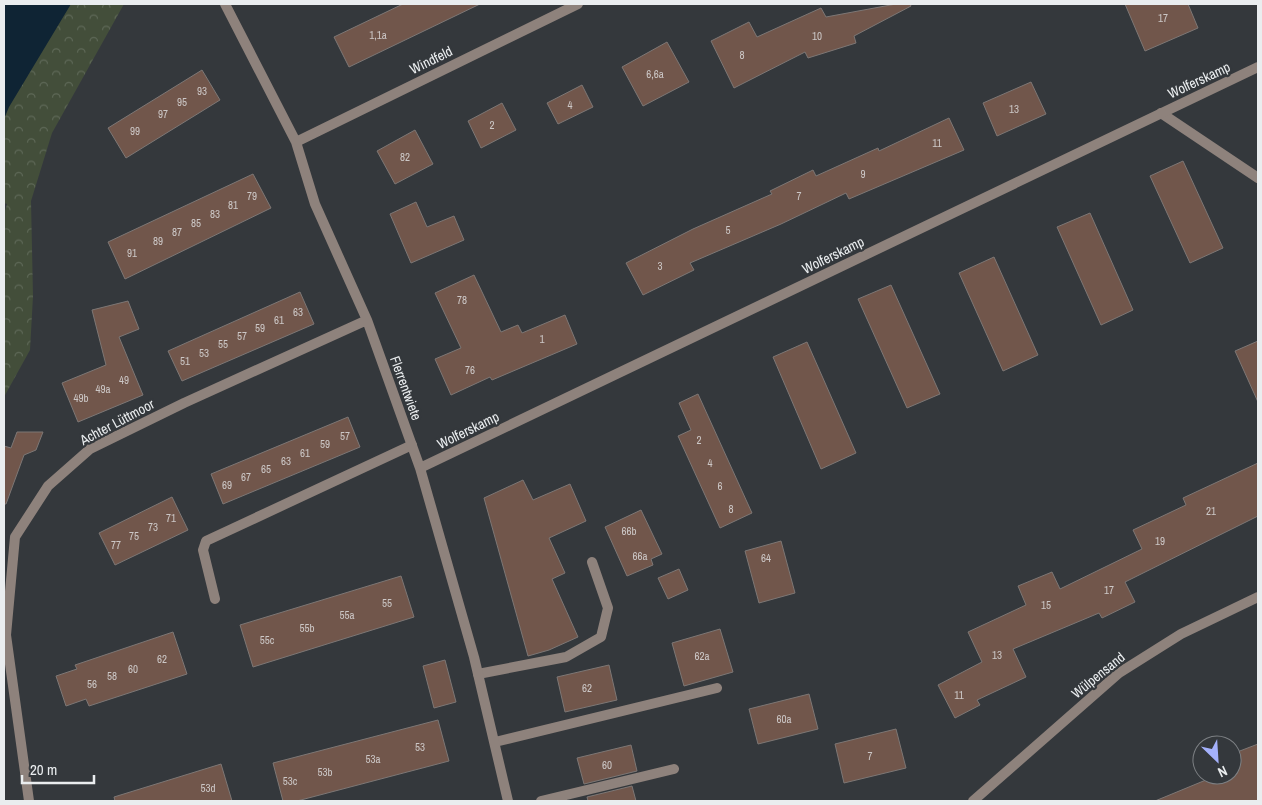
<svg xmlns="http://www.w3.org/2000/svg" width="1262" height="805" font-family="'Archivo Narrow',sans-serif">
	<defs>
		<pattern id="park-crowns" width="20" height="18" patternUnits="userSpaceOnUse" patternTransform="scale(1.25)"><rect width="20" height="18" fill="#434e3a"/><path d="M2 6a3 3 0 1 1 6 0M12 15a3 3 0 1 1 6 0" fill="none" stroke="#5e6857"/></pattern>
	</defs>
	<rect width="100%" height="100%" fill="#34383c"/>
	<path fill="url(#park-crowns)" d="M4,4H124L52,133L31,201L33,296L30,350L4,397V214L7,204L4,203Z"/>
	<path fill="#0f2434" d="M4,4H71L9,107L4,119Z"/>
	<path fill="#71564b" stroke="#7d7775" d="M403,4H480L349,67L334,37Z
		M896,4H910L911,6L854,36L856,43L808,58L805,52L734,88L711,41L749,22L757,37L821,8L826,17Z
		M1125,4H1188L1198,28L1145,51Z
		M667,42L689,82L643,106L622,67Z
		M202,70L220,100L126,158L108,128Z
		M1031,82L1046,114L997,136L983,103Z
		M582,85L593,107L558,124L547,103Z
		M502,103L516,130L481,148L468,121Z
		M949,118L964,150L849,199L846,193L781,224L690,263L694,270L643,295L626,263L693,229L772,194L770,191L813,170L816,176L878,148L879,151Z
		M415,130L433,164L395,184L377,151Z
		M1183,161L1223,248L1190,263L1150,176Z
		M253,174L271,208L125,279L108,242Z
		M416,202L427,227L454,216L464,240L411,263L390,214Z
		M1090,213L1133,310L1101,325L1057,227Z
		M994,257L1038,355L1003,371L959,273Z
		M474,275L501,332L518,325L522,333L565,315L577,344L492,380L490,377L451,395L435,359L461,348L435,293Z
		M891,285L940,394L907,408L858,299Z
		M300,292L314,324L182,381L168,351Z
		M128,301L139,329L119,337L143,395L78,422L62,383L106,365L92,310Z
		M1258,341V402L1235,351Z
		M807,342L856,453L821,469L773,357Z
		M698,394L752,513L720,528L678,436L691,430L679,403Z
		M348,417L360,447L223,504L211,474Z
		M17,432H43L36,450L24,455L6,504H4V446L11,448Z
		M1258,463V516L1125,582L1135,602L1102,618L1099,613L1013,649L1026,677L977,700L980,705L955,718L938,685L982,662L968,632L1026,605L1018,586L1052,572L1060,589L1142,549L1133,530L1186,505L1183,498Z
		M523,480L533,500L570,484L586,521L549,538L565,573L552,579L578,637L549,650L528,656L484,498Z
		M172,497L188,530L115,565L99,533Z
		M641,510L662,554L651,559L653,565L627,576L605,527Z
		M781,541L795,593L759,603L745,551Z
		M679,569L688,590L668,599L658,578Z
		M401,576L414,617L253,667L240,625Z
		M720,629L733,672L684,686L672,643Z
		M173,632L187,674L89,706L86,699L66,706L56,676L77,669L75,665Z
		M445,660L456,702L434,708L423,666Z
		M609,665L617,700L565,712L557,677Z
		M809,694L818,729L758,744L749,709Z
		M438,720L449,761L297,801H283L273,763Z
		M896,729L906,768L844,783L835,744Z
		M1258,744V801H1155L1218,775H1232V754Z
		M631,745L637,771L584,784L577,758Z
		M221,764L232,801H115L114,797Z
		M632,786L636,801H588L587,797Z"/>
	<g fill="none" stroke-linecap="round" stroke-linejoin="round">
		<path stroke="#8e827c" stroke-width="10" d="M1161,113L1258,178
			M215,599L203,550L206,541L412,445
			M478,674L566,657L601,637L608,608L592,562
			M495,742L717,688
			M541,801L674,769"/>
		<path stroke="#8e827c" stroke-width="10" d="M225,4L296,142L315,204L367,320L420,468L474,657L508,801
			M296,142L578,4
			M420,468L1258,67
			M29,801L6,635L15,537L48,486L90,449L184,403L367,320
			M973,801L1119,673L1181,634L1258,597"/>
	</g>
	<g text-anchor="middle" stroke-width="4.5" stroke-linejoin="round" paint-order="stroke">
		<g font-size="11" fill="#ccc7c6">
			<text x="1163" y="22">17</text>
			<text x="378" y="39">1,1a</text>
			<text x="817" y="40">10</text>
			<text x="742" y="59">8</text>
			<text x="655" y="78">6,6a</text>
			<text x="202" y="95">93</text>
			<text x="182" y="106">95</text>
			<text x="570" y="109">4</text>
			<text x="1014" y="113">13</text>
			<text x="163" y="118">97</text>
			<text x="492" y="129">2</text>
			<text x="135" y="135">99</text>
			<text x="937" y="147">11</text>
			<text x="405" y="161">82</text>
			<text x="863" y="178">9</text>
			<text x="252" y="200">79</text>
			<text x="799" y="200">7</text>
			<text x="233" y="209">81</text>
			<text x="215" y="218">83</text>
			<text x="196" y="227">85</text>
			<text x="728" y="234">5</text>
			<text x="177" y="236">87</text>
			<text x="158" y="245">89</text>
			<text x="132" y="257">91</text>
			<text x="660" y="270">3</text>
			<text x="462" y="304">78</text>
			<text x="298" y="316">63</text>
			<text x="279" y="324">61</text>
			<text x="260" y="332">59</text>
			<text x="242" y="340">57</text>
			<text x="542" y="343">1</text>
			<text x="223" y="348">55</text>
			<text x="204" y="357">53</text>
			<text x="185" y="365">51</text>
			<text x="470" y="374">76</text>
			<text x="124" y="384">49</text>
			<text x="103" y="393">49a</text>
			<text x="81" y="402">49b</text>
			<text x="345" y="440">57</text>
			<text x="699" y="444">2</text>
			<text x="325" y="448">59</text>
			<text x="305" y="457">61</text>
			<text x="286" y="465">63</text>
			<text x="710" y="467">4</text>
			<text x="266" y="473">65</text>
			<text x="246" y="481">67</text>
			<text x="227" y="489">69</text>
			<text x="720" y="490">6</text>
			<text x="731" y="513">8</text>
			<text x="1211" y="515">21</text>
			<text x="171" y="522">71</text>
			<text x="153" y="531">73</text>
			<text x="629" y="535">66b</text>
			<text x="134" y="540">75</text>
			<text x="1160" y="545">19</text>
			<text x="116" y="549">77</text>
			<text x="640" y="560">66a</text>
			<text x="766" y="562">64</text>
			<text x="1109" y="594">17</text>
			<text x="387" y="607">55</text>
			<text x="1046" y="609">15</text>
			<text x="347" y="619">55a</text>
			<text x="307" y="632">55b</text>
			<text x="267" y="644">55c</text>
			<text x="997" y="659">13</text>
			<text x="702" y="660">62a</text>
			<text x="162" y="663">62</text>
			<text x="133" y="673">60</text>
			<text x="112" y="680">58</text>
			<text x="92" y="688">56</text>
			<text x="587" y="692">62</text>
			<text x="959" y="699">11</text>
			<text x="784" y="723">60a</text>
			<text x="420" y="751">53</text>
			<text x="870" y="760">7</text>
			<text x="373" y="763">53a</text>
			<text x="607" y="769">60</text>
			<text x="325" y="776">53b</text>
			<text x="290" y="785">53c</text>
			<text x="208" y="792">53d</text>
		</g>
		<g font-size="14" fill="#eaedef" stroke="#34383c">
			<text transform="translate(431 60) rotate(-26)" y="5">Windfeld</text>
			<text transform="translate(1199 80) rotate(-25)" y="5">Wolferskamp</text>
			<text transform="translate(833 255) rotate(-26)" y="5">Wolferskamp</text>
			<text transform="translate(406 388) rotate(70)" y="5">Flerrentwiete</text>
			<text transform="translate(117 422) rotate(-28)" y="5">Achter Lüttmoor</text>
			<text transform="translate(468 430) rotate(-26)" y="5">Wolferskamp</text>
			<text transform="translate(1098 675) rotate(-39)" y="5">Wülpensand</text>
		</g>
	</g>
	<rect width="1262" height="805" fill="none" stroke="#eaedef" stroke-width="10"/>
	<g transform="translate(1217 760) rotate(155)"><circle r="24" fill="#34383c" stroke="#7d8084"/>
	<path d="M0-4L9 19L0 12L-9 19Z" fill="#a4b1fc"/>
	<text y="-8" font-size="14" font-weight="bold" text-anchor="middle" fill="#eaedef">N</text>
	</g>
	<path d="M22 775v8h72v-8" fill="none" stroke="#eaedef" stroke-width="2.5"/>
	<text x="30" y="775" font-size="15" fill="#eaedef" stroke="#34383c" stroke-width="4" paint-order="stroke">20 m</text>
</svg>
